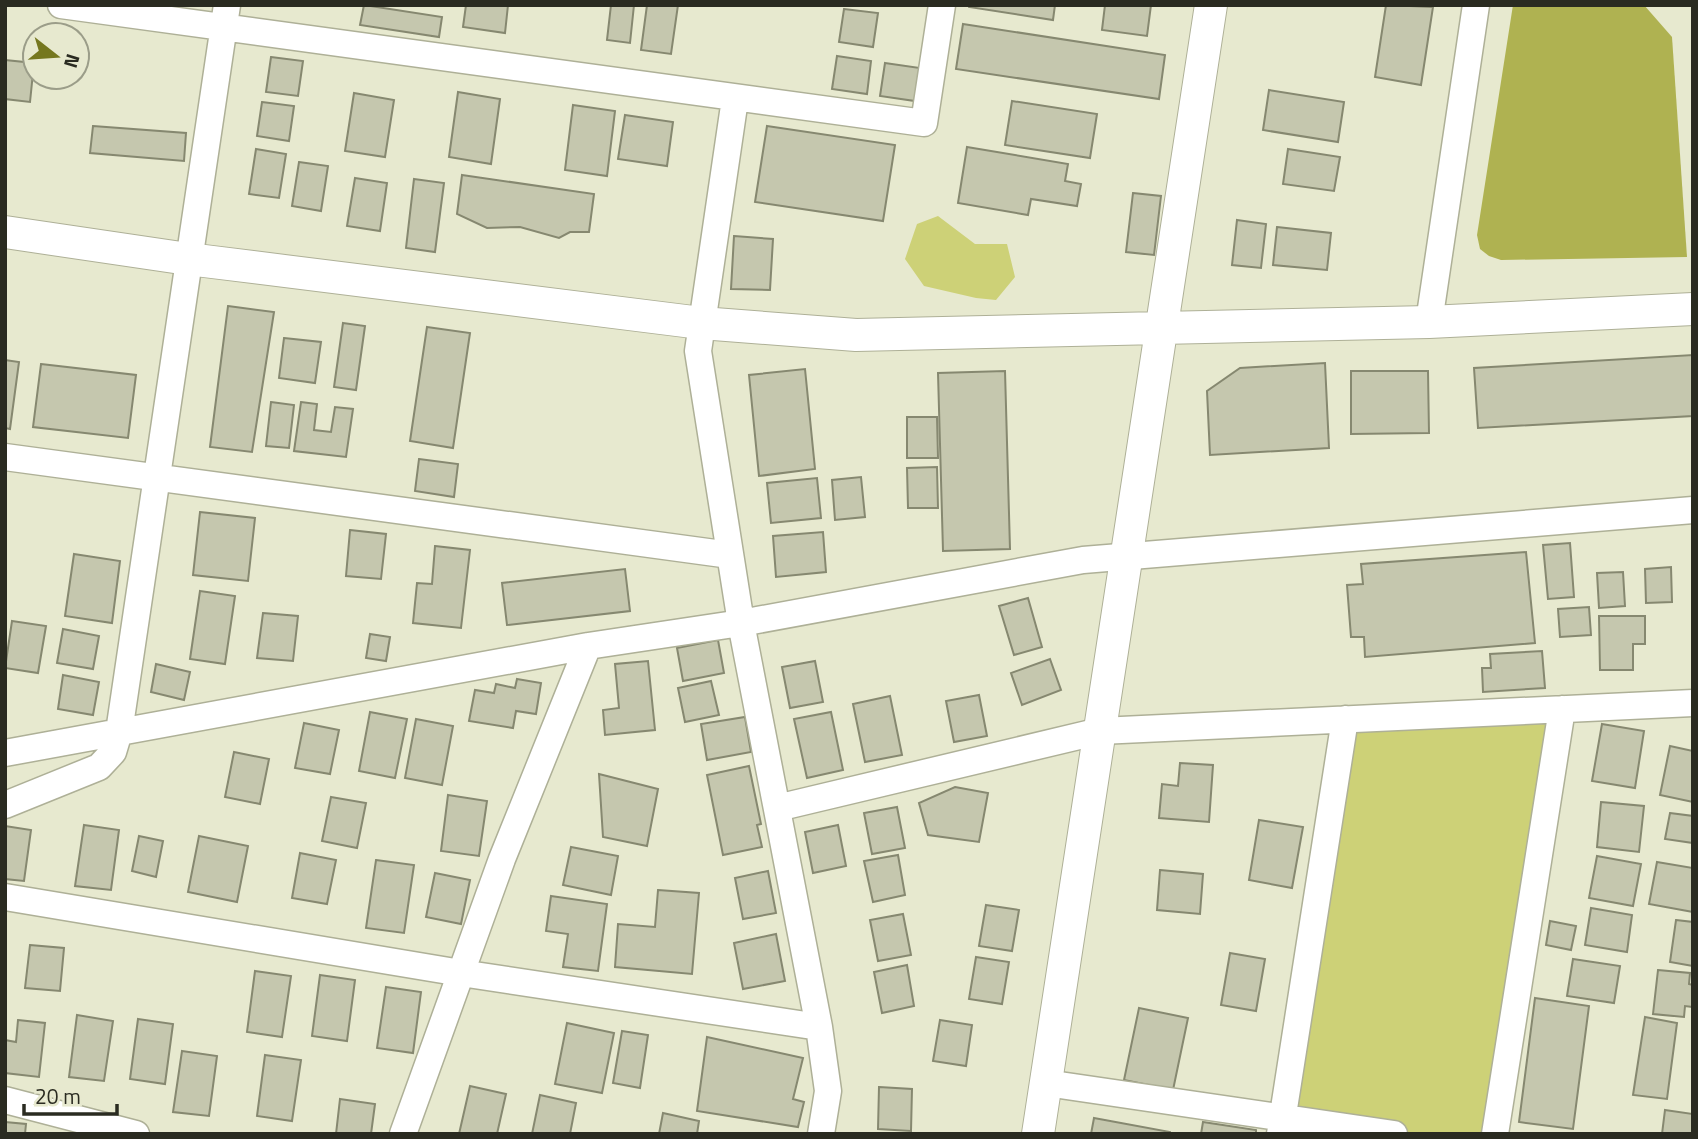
<svg xmlns="http://www.w3.org/2000/svg" width="1698" height="1139" font-family="'Titillium Web',sans-serif">
	<rect width="100%" height="100%" fill="#e7e9cf"/>
	<path fill="#cdd177" d="M938,216L975,244H1007L1015,277L996,300L976,298L924,286L905,259L917,224Z
		M1562,709L1495,1134H1394L1293,1119L1345,719Z"/>
	<path fill="#afb251" d="M1513,5H1644L1672,37L1687,257L1501,260L1489,256L1480,249L1477,235Z"/>
	<path fill="#c5c7ae" stroke="#868870" stroke-width="2" d="M364,5L442,17L439,37L360,25Z
		M466,5H508L505,33L463,27Z
		M611,5H634L630,43L607,40Z
		M647,5H678L671,54L641,50Z
		M969,5H1055L1053,20L969,7Z
		M1105,5H1151L1147,36L1102,30Z
		M1386,5L1433,7L1421,85L1375,77Z
		M844,9L878,13L873,47L839,42Z
		M963,24L1165,55L1159,99L956,69Z
		M837,56L871,61L867,94L832,89Z
		M271,57L303,61L298,96L266,92Z
		M5,60L34,63L30,102L5,99Z
		M885,63L920,68L915,101L880,96Z
		M1269,90L1344,102L1338,142L1263,130Z
		M458,92L500,99L491,164L449,157Z
		M354,93L394,100L385,157L345,151Z
		M1012,101L1097,114L1090,158L1005,145Z
		M262,102L294,106L289,141L257,136Z
		M573,105L615,111L607,176L565,170Z
		M625,115L673,122L667,166L618,159Z
		M93,126L186,133L184,161L90,153Z
		M767,126L895,145L883,221L755,202Z
		M967,147L1068,164L1065,181L1081,184L1077,206L1031,199L1028,215L958,203Z
		M256,149L286,154L279,198L249,194Z
		M1288,149L1340,157L1334,191L1283,184Z
		M299,162L328,166L321,211L292,206Z
		M462,175L594,194L589,232H570L559,238L520,227L487,228L457,214Z
		M355,178L387,183L380,231L347,226Z
		M414,179L444,183L435,252L406,248Z
		M1133,193L1161,196L1154,255L1126,252Z
		M1237,220L1266,224L1261,268L1232,265Z
		M1277,227L1331,233L1327,270L1273,265Z
		M734,236L773,239L770,290L731,289Z
		M228,306L274,312L252,452L210,447Z
		M343,323L365,326L356,390L334,387Z
		M427,327L470,333L453,448L410,441Z
		M284,338L321,342L315,383L279,378Z
		M1693,355V416L1478,428L1474,368Z
		M5,360L19,362L10,429L5,428Z
		M1325,363L1329,448L1210,455L1207,391L1240,368Z
		M41,364L136,375L128,438L33,427Z
		M805,369L815,469L759,476L749,375Z
		M1005,371L1010,549L943,551L938,373Z
		M1351,371H1428L1429,433L1351,434Z
		M271,402L294,405L289,448L266,446Z
		M301,402L317,404L314,430L331,432L335,407L353,409L346,457L294,451Z
		M907,417H937L938,458H907Z
		M419,459L458,464L454,497L415,491Z
		M937,467L938,508H908L907,468Z
		M861,477L865,517L835,520L832,480Z
		M817,478L821,518L771,523L767,483Z
		M200,512L255,518L248,581L193,575Z
		M350,530L386,534L381,579L346,576Z
		M823,532L826,572L776,577L773,536Z
		M1570,543L1574,597L1548,599L1543,545Z
		M435,546L470,550L461,628L413,623L417,583L432,584Z
		M1526,552L1535,643L1365,657L1364,637H1351L1347,585L1363,584L1361,564Z
		M74,554L120,561L112,623L65,616Z
		M1671,567L1672,602L1646,603L1645,569Z
		M625,569L630,611L507,625L502,583Z
		M1623,572L1625,606L1599,608L1597,573Z
		M200,591L235,596L225,664L190,659Z
		M1028,598L1042,647L1014,655L999,606Z
		M1589,607L1591,635L1560,637L1558,609Z
		M263,613L298,616L293,661L257,658Z
		M1599,616H1645V644H1633V670H1600Z
		M12,621L46,626L38,673L5,668Z
		M63,629L99,636L93,669L57,663Z
		M370,634L390,637L386,661L366,658Z
		M718,640L724,673L683,681L677,648Z
		M1542,651L1545,688L1483,692L1482,668H1491L1490,654Z
		M1050,659L1061,690L1022,705L1011,673Z
		M648,661L655,730L605,735L603,710L619,708L615,664Z
		M815,661L823,702L790,708L782,667Z
		M156,664L190,672L184,700L151,692Z
		M63,675L99,682L93,715L58,709Z
		M517,679L541,683L536,714L516,711L513,728L469,721L475,690L494,693L496,684L515,688Z
		M711,681L719,715L685,722L678,688Z
		M979,695L987,736L954,742L946,701Z
		M890,696L902,755L865,762L853,704Z
		M370,712L407,719L395,778L359,771Z
		M831,712L843,770L807,778L794,719Z
		M745,717L751,752L707,760L701,724Z
		M416,719L453,726L442,785L405,778Z
		M304,723L339,730L330,774L295,768Z
		M1602,724L1644,731L1635,788L1592,781Z
		M1670,746L1693,751V802L1660,795Z
		M234,752L269,759L260,804L225,797Z
		M1180,763L1213,765L1209,822L1159,818L1162,784L1178,786Z
		M749,766L761,824L757,825L762,847L723,855L707,775Z
		M599,774L658,789L647,846L603,837Z
		M955,787L988,793L979,842L928,835L919,803Z
		M448,795L487,801L479,856L441,851Z
		M331,797L366,803L357,848L322,841Z
		M1601,802L1644,806L1639,852L1597,847Z
		M897,807L905,848L872,854L864,813Z
		M1670,813L1693,816V843L1665,839Z
		M1259,820L1303,827L1292,888L1249,880Z
		M84,825L119,830L111,890L75,886Z
		M838,825L846,866L813,873L805,832Z
		M5,826L31,830L24,881L5,879Z
		M139,836L163,841L156,877L132,871Z
		M199,836L248,846L237,902L188,892Z
		M571,847L618,856L611,895L563,885Z
		M300,853L336,860L327,904L292,898Z
		M898,855L905,895L873,902L864,861Z
		M1597,856L1641,864L1633,906L1589,898Z
		M376,860L414,865L404,933L366,928Z
		M1657,862L1693,868V912L1649,904Z
		M1160,870L1203,874L1200,914L1157,910Z
		M768,871L776,913L743,919L735,878Z
		M435,873L470,880L461,924L426,917Z
		M658,890L699,893L692,974L615,967L618,924L655,927Z
		M551,896L607,904L598,971L563,967L568,934L546,931Z
		M986,905L1019,910L1012,951L979,946Z
		M1591,908L1632,915L1627,952L1585,945Z
		M903,914L911,955L878,961L870,920Z
		M1676,920L1693,922V966L1670,962Z
		M1550,921L1576,926L1571,950L1546,945Z
		M776,934L785,981L743,989L734,943Z
		M30,945L64,948L60,991L25,988Z
		M1230,953L1265,959L1256,1011L1221,1005Z
		M976,957L1009,962L1002,1004L969,999Z
		M1573,959L1620,966L1614,1003L1567,996Z
		M907,965L914,1006L882,1013L874,972Z
		M1658,970L1690,973L1689,984L1693,985V1007L1685,1006L1684,1017L1653,1014Z
		M255,971L291,976L282,1037L247,1032Z
		M320,975L355,980L347,1041L312,1036Z
		M386,987L421,992L413,1053L377,1048Z
		M1535,998L1589,1006L1573,1129L1519,1122Z
		M1139,1008L1188,1018L1173,1090L1124,1080Z
		M77,1015L113,1021L104,1081L69,1077Z
		M1645,1017L1677,1023L1667,1099L1633,1095Z
		M138,1019L173,1024L165,1084L130,1079Z
		M18,1020L45,1023L39,1077L5,1073V1040L16,1042Z
		M940,1020L972,1025L966,1066L933,1061Z
		M567,1023L614,1033L602,1093L555,1084Z
		M622,1031L648,1035L640,1088L613,1083Z
		M707,1037L803,1058L793,1099L804,1102L798,1127L697,1111Z
		M182,1051L217,1056L209,1116L173,1112Z
		M265,1055L301,1060L292,1121L257,1116Z
		M470,1086L506,1094L497,1134H459Z
		M879,1087L912,1089L911,1131L878,1129Z
		M540,1095L576,1103L570,1134H532Z
		M340,1099L375,1104L371,1134H336Z
		M1665,1110L1693,1114V1134H1662Z
		M663,1113L699,1121L697,1134H659Z
		M1094,1118L1170,1132V1134H1091Z
		M5,1122L26,1124L25,1134H5Z
		M1203,1122L1256,1130V1134H1201Z"/>
	<g fill="none" stroke-linecap="round" stroke-linejoin="round">
		<g stroke="#aeb097" stroke-width="29">
			<path id="minor" d="M61,5L924,123L942,5
				M735,99L698,351L741,623L819,1027L828,1091L821,1134
				M1429,322L1476,5
				M5,457L730,555
				M5,753L588,646L741,623L1083,560L1693,510
				M5,805L99,767L113,752L119,732L227,5
				M777,808L1100,731L1693,703
				M5,897L461,973L819,1027
				M1046,1083L1394,1134
				M5,1100L136,1134
				M403,1134L502,859L588,646
				M1280,1134L1345,719
				M1495,1134L1562,709"/>
		</g>
		<g stroke="#aeb097" stroke-width="34">
			<path id="tertiary" d="M5,232L188,259L701,323L856,335L1429,322L1693,309
				M1038,1134L1211,5"/>
		</g>
		<use href="#minor" stroke="#fff" stroke-width="26"/>
		<use href="#tertiary" stroke="#fff" stroke-width="32"/>
	</g>
	<rect width="1698" height="1139" fill="none" stroke="#2a2b21" stroke-width="14"/>
	<g transform="translate(56 56) rotate(107)"><circle r="33" fill="#e7e9cf" stroke="#9b9d89" stroke-width="2"/>
	<path d="M0-5L12 26L0 18L-12 26Z" fill="#75771f"/>
	<text y="-10" font-size="19" font-weight="bold" text-anchor="middle" fill="#2a2b21">N</text>
	</g>
	<path d="M24 1104v10h93v-10" fill="none" stroke="#2a2b21" stroke-width="3.5"/>
	<text x="35" y="1104" font-size="21" fill="#2a2b21" stroke="#e7e9cf" stroke-width="5" paint-order="stroke">20 m</text>
</svg>
